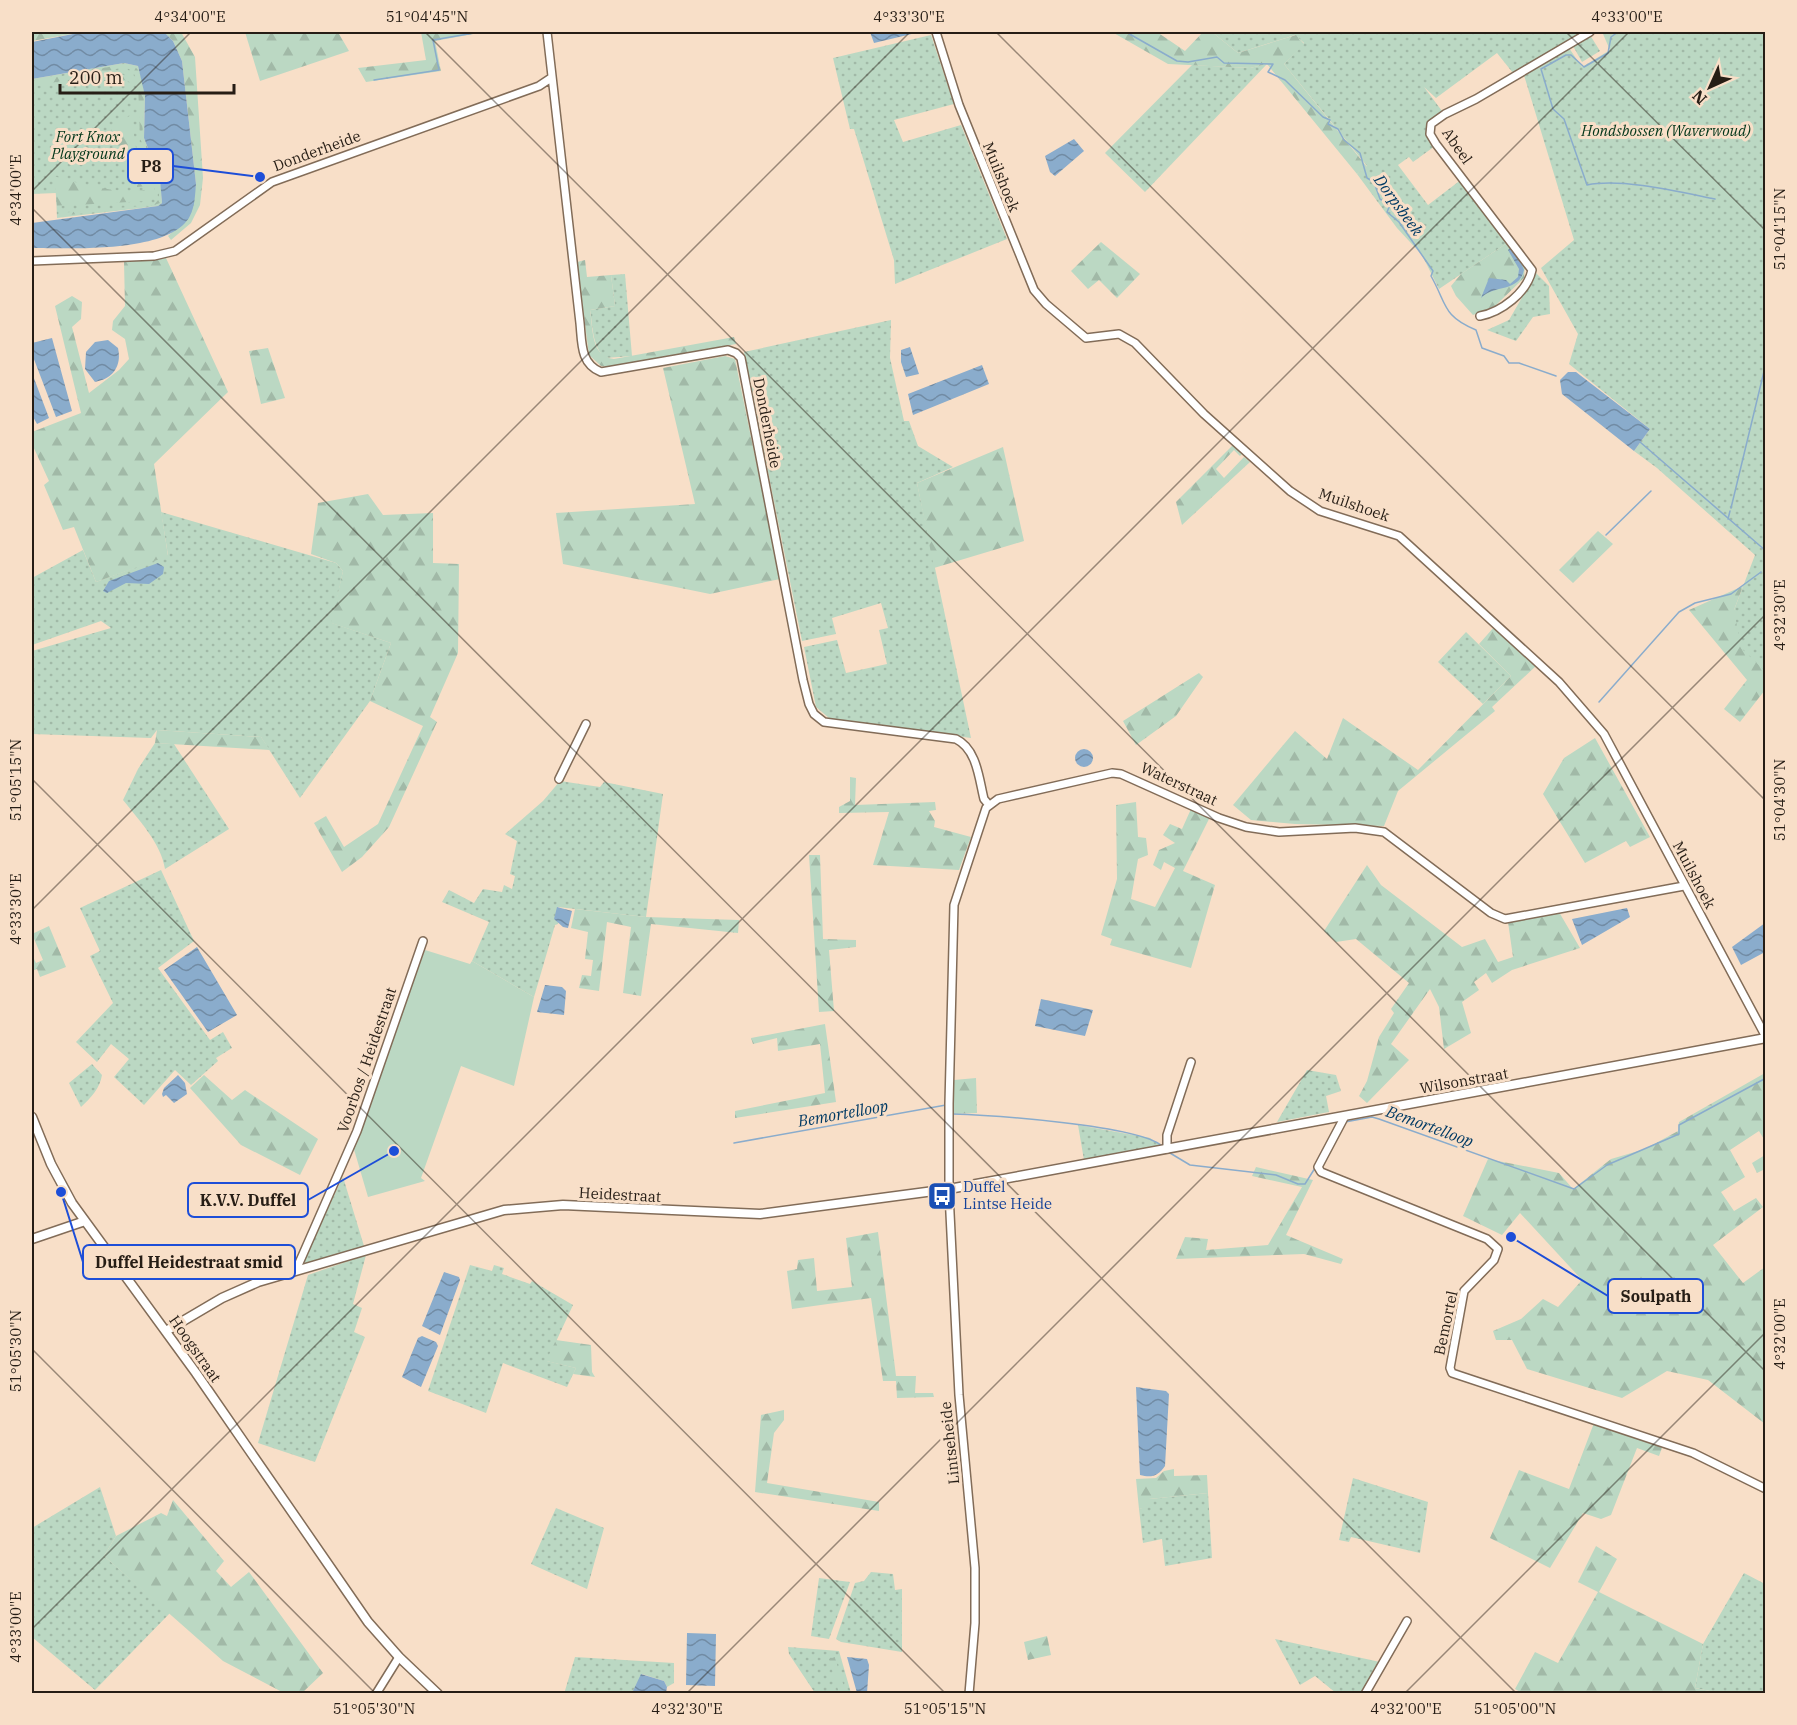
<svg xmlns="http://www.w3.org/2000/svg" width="1797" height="1725" font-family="'IBM Plex Serif',serif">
	<defs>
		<pattern id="green-dots" width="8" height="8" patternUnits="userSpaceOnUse" patternTransform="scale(1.5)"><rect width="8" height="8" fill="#bbd8c3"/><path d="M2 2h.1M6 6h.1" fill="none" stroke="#a1b9a7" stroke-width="1.8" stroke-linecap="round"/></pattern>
		<pattern id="forest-firs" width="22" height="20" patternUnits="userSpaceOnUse" patternTransform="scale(1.5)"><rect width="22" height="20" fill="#bbd8c3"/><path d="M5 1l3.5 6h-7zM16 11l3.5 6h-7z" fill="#a1b9a7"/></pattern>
		<pattern id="water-waves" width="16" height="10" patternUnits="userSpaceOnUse" patternTransform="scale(1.5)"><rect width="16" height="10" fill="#8aaccc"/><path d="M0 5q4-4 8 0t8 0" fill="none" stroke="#718ba4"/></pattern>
	</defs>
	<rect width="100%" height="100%" fill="#f8dfc8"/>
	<path fill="url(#green-dots)" d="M1212,32H1583L1513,73L1497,53L1436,98L1424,87L1442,111L1427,126V135L1435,146L1413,162L1409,157L1398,165L1428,205L1462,179L1510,241L1439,289L1422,255L1397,228L1357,174L1367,166L1284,64L1304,43L1295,35L1238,53Z
		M1608,32H1765V678L1729,647L1734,610L1755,555L1657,468L1634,451L1650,429L1569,364L1578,334L1541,268L1574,240L1523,72L1569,48L1582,67L1610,50L1603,34Z
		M931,35L954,104L894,120L903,142L961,125L1007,239L895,284L894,260L854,129H850L833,58Z
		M1590,35L1600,51L1582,62L1573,46Z
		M124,63L138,66L145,96L144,138L160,179L162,203L158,206L57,218L56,193L32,194V79Z
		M1267,64L1145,192L1105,153L1192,65L1250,68Z
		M1536,273L1549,286L1550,314L1533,317L1516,341L1487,330L1509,320Z
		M625,274L632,356L605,358C592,346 593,327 590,310L615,306L611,275Z
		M891,320L890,358L904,421H909L918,446L953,467L917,483L971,738L829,718L816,707L804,647L837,640L846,673L887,664L879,630L888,628L881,603L832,618L836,634L802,641L744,352Z
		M161,512L336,563L343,571L332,623L391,643L370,701L300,798L261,737L157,730L151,738L32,734V651L111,628L101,621L32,645V578L83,550L96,582L168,555Z
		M1466,632L1511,676L1483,704L1438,662Z
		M155,743L174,744L229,829L165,869C161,843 138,819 123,800L138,769Z
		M560,781L600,787L604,782L663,794L646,917L558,907V924L555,925L534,997L472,961L489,922L442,902L449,890L474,903L483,889L502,892L504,885L512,889L515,876L510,874L517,841L505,834L543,801Z
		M161,870L194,941L158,968L210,1040L223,1032L232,1048L216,1058L218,1061L191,1085L175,1070L144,1105L114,1077L129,1059L111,1044L97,1062L76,1042L113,1003L90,956L100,951L80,908Z
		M92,1064L102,1075C100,1088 91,1098 81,1107L69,1083Z
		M1307,1070L1336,1075L1341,1091L1326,1096L1329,1112L1277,1122Z
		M1078,1125L1150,1138L1163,1147L1084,1160Z
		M343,1177L364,1246L306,1264L303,1260Z
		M366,1255L353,1304L362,1308L354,1332L365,1337L315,1462L258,1443L308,1275Z
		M470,1265L492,1271L494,1265L504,1268L502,1274L530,1284L532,1281L573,1305L547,1361L576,1368L567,1387L503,1363L486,1413L428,1391Z
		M1353,1478L1428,1502L1420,1553L1351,1537L1349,1542L1339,1540Z
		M100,1487L116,1536L104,1556L170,1613L95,1690L32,1637V1528Z
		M1208,1493L1212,1558L1165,1566L1162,1539L1143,1543L1139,1509L1149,1506V1499Z
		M556,1508L604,1528L587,1589L531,1564Z
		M871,1572L893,1574L895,1590L902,1589V1652L841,1642L836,1639L855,1583L864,1581Z
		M1744,1573L1765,1584V1693H1720L1695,1688L1703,1644Z
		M819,1578L850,1582L829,1639L811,1636Z
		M1275,1639L1380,1662L1361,1693H1336L1315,1676L1300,1685Z
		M788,1647L839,1651L851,1693H815L789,1654Z
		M575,1657L674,1663V1683L667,1687L664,1681L642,1674L632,1693L564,1694Z"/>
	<path fill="url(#forest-firs)" d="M32,32H83L32,41Z
		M164,32H181L195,57L203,178L200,205L191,223L171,240L168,236L190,216L196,184L182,61L173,41Z
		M245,32H338L349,51L260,81Z
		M421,32H484L435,41L441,71L366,82L358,68L426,60Z
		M1112,32H1157L1185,51L1203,32H1212L1238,53L1296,35L1304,44L1284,64L1367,167L1357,174L1267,64L1250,68L1168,64Z
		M125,64L134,66C151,78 140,119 143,137C147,158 167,181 160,203L154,205L159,199V187L140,138L138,82L134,74L129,69L121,68L86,75L87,71Z
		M80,73V77L32,87V81Z
		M119,73L131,78L132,83L122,79L91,81L93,76Z
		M131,115L136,148L151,182L148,186L137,187V170L109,137L112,127Z
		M54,176C74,182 138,201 154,185L155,194L147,201L57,206Z
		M153,205L145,207L59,216V213Z
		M1510,241L1525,264L1524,278L1495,306L1473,315L1456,296L1451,286L1461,274Z
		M1101,242L1140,274L1117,298L1099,280L1088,289L1071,271Z
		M166,258L228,392L154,464L168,556L96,582L74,527L63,530L44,485L49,481L32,444V432L81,413L55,306L72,296L82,302L81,319L72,327L89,393L119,370L129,359L125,339L112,330L113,321L125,306L124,262Z
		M585,260L587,277L611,275L615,306L590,310C593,329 591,357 614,359L734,337L736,344L608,367L601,366L589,355L577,262Z
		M268,348L285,398L261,404L249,351Z
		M725,356L735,359L780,579L710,594L563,564L556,513L695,504L663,368Z
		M1233,445L1242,454L1240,456L1234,450L1216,469L1224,478L1244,457L1250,462L1182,525L1176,502Z
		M1003,447L1024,541L934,568L917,483Z
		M368,494L383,515L433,513V563L459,564L458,653L430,717L437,722L389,827L362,857L342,872L314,823L326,816L344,847L378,824L423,726L370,701L391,643L331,623L343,571L336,563L311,554L318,503Z
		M1598,531L1613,544L1573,583L1559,570Z
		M1743,586L1734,610L1741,648L1765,671V690L1740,722L1724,709L1747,680L1689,610Z
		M1495,626L1537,665L1492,707L1495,711L1398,791L1384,826L1295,824L1251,820L1233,805L1295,731L1327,759L1343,718L1418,770L1511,676L1479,644Z
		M1199,673L1203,677L1176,716L1136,745L1123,721Z
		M157,730L261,737L270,750L155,743Z
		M1595,738L1650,837L1630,847L1626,841L1585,863L1543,794L1564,758Z
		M850,777L856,778L855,805L935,802L936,810L929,811L935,821L934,827L971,837L959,870L873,865L889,812L839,813V807L850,801Z
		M1136,802L1138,837L1146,838L1148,855L1138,859L1131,899L1155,907L1175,868L1164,862L1161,870L1153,865L1159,850L1175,843L1163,835L1170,824L1182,829L1191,809L1210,817L1183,871L1215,885L1191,968L1110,945L1112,939L1101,935L1117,879L1116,805Z
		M809,855H820L823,939L856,940V947L829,950L834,1011L819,1012Z
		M1367,865L1381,885L1462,947L1485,939L1498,962L1513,957L1508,922L1559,912L1580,948L1512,970L1492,983L1486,973L1474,982L1479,990L1462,1002L1471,1033L1444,1049L1439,1007L1430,989L1391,1044L1409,1060L1367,1103L1359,1096L1367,1081L1379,1037L1394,1013L1391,1009L1409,983L1356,939L1336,942L1324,931Z
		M575,909L646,917L739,920L738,933L651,924L641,996L623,993L631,927L607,922L599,991L579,988L582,975L591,976L593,960L585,959L588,932L571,928Z
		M49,926L66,967L40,977L37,969L32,971V960L34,959L36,963L43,960L32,934Z
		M825,1024L836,1102L735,1118V1111L825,1093L820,1044L778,1051L777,1038L753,1044L751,1038Z
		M1765,1073V1141L1759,1131L1730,1150L1745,1177L1721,1192L1734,1211L1756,1198L1763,1207L1713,1245L1743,1283L1765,1267V1424L1708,1380L1667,1371L1622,1398L1527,1369L1512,1340H1496L1493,1331L1521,1319L1543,1299L1558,1307L1582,1280L1520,1213L1502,1235L1463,1216L1488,1159L1559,1173L1573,1189L1611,1159L1645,1149L1678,1131L1679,1122Z
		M204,1075L232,1100L245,1090L318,1139L300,1175L241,1145L190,1088Z
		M976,1078L977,1113L951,1114L954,1080Z
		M1765,1155V1169L1757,1173L1752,1163Z
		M1256,1167L1313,1180L1286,1235L1343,1259L1341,1264L1304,1254L1176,1259L1185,1237L1208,1239L1206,1250L1268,1245L1302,1187L1252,1176Z
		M878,1232L896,1376H916L915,1393H933L934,1397L897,1398L896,1381H883L871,1298L792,1309L787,1271L797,1269L798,1260L814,1258L817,1291L852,1287L846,1238Z
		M556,1340L591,1345L592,1372L595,1377L573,1374L576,1368L546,1361Z
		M784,1410V1420L774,1433L767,1483L879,1502V1511L755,1492L761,1415Z
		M1594,1423L1663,1445L1659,1456L1637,1448L1611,1515L1601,1519L1583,1513L1550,1568L1490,1538L1519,1470L1569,1489Z
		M1174,1469V1476L1207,1475L1208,1493L1149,1499V1507L1139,1509L1136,1479L1156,1478L1164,1471Z
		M173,1500L224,1561L216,1571L231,1587L249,1572L323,1673L302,1693H284L223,1661L104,1556L116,1536L161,1513L167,1516Z
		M1596,1546L1617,1559L1599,1592L1703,1644L1695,1688L1720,1693L1524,1694L1515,1689L1535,1652L1558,1663L1598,1592L1578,1582Z
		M1047,1636L1051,1655L1028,1660L1024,1642Z
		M835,1657V1658L846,1693H839L829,1659Z"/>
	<path fill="#bbd8c3" d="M425,950L470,964L472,961L534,997L514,1086L461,1066L421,1178L425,1181L368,1197L353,1146Z"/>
	<path fill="url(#water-waves)" d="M83,32H164L173,41L182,61L196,184C195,195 195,206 190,216C170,254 69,248 32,248V223L158,206L162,203L160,179L144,138L145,96L138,66L124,63L32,79V42Z
		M870,32H920L874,43Z
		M1074,139L1084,151L1055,176L1050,172L1045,156Z
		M1510,248L1519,258L1524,270C1519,293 1494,284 1481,298L1489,278L1506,280L1510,284L1518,277L1519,269L1508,250Z
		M52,338L72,411L56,417L32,354V343Z
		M108,340L118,348C122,366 113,379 95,382L85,369L86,352L95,342Z
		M910,347L919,374L906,377L901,362V350Z
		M982,365L989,384L913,415L908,394Z
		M1568,372H1576L1650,429L1634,451L1562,394L1560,380Z
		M32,373L49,418L37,424L32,415Z
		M158,563L164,567L163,574L149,584L126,583L107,593L103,591L109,581Z
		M1075 758a9 9 0 1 1 18 0a9 9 0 1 1-18 0Z
		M557,907L572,911L568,928L563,927L554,919Z
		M1627,908L1630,917L1582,945L1572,919Z
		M1765,923V952L1741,965L1732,947Z
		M197,947L237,1015L208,1032L164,970Z
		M545,985L562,987L566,991L564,1015L537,1012Z
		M1041,999L1093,1010L1085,1036L1035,1026Z
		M178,1075L185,1083L187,1094L174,1103L166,1095L163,1097L162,1094L164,1088Z
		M444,1272L459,1277L460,1280L440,1335L422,1326Z
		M422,1336L436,1342L438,1346L421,1387L402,1377L418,1338Z
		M1136,1387L1166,1391L1169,1394L1165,1466C1158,1476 1152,1478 1140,1475Z
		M687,1633L716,1634L715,1686L686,1685Z
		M847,1657L867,1659L869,1665L867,1693H857Z
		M641,1674L664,1681L667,1687L666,1693H632Z"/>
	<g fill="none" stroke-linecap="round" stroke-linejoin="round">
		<path stroke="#8aaccc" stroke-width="1.5" d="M1126,32L1177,61L1188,62L1217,57L1224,63L1273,64L1268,72L1285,80L1323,117L1330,120L1328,124L1338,129L1344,140L1360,153L1367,178L1374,182L1380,199L1390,205L1387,212L1399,222L1433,271L1431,276C1447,304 1442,316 1476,330L1482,348L1504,356L1509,363H1519L1556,376
			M1618,32L1611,37L1608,53L1584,67L1571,55H1566L1541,69L1553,109L1564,119L1586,182L1587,185C1622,178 1680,192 1715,199
			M374,80L439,70L433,40L480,32
			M1640,442L1766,551
			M1731,508L1766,363
			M1728,519L1730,511
			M1606,535L1651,491
			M1765,569L1766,568
			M1599,702L1679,612L1695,603L1731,594L1761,572
			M952,1114C988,1115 1139,1125 1162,1146
			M1345,1122L1372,1117L1379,1119L1574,1189L1607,1165L1679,1134V1125L1766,1078
			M734,1143L946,1105
			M1170,1153L1190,1165L1276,1175L1298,1184H1305L1315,1168"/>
		<g stroke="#826c58" stroke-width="10">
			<path id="minor" d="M547,32L580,323C582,342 580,364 601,372L728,350L736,353L741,358L803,680L809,704L814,714L824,722L956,739C977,749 979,779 984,799L989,805
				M936,32L959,105L1034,290L1046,304L1086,338L1119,334L1135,343L1204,414L1290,491L1320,511L1399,536L1559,682L1604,734L1766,1037
				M32,261L154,256L175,251L272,182L539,86L551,78
				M1480,316C1501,312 1527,293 1532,270L1436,144L1430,134L1431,124L1445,114L1476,99L1590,32
				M559,779L586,724
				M1345,1116L1318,1167L1321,1172L1487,1239L1498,1249L1494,1260L1464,1291L1450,1368L1452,1373L1693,1453L1766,1489
				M1167,1149V1135L1191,1062
				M296,1270L357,1131L423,941
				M376,1694L399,1657
				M969,1694L975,1623V1568L959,1395L949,1193V1104L954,905L986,808L998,799L1112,773L1121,774L1219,818L1246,827L1279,832L1355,828L1384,832L1491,913L1505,919L1684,886
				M1365,1694L1407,1621"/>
		</g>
		<g stroke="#826c58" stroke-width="11">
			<path id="tertiary" d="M32,1117L51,1164L72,1203L196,1373L368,1622L399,1657L438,1694
				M32,1239L85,1221
				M166,1331L222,1298L258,1282L504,1210L563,1205L760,1214L949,1189L1766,1038"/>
		</g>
		<use href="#minor" stroke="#fff" stroke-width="7"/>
		<use href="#tertiary" stroke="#fff" stroke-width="8"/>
	</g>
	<path fill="none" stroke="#261d15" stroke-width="1.5" stroke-opacity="0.45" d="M425,32L1766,1372M996,32L1766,801M1566,32L1766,231M32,191L191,32M32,208L1517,1694M32,779L946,1694M32,910L910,32M32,1349L376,1694M32,1629L1629,32M686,1694L1766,614M1404,1694L1766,1332"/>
	<defs>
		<g id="bus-square" transform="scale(1.5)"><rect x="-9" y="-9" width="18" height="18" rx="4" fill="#1a4fb4" stroke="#f8dfc8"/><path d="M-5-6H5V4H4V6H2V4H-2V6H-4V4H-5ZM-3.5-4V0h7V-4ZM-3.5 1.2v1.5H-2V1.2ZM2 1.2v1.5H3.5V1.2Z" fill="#fff"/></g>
	</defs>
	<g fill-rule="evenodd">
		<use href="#bus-square" x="942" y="1196"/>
	</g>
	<g text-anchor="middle" stroke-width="6" stroke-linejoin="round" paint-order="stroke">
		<g font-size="15" font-style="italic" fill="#02361a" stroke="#f8dfc8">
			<text x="1666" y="136">Hondsbossen (Waverwoud)</text>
			<text x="88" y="142">Fort Knox<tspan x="88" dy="17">Playground</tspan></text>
		</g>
		<g font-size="15" fill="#261d15" stroke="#f8dfc8">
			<text transform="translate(1457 146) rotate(55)" y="5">Abeel</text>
			<text transform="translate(317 151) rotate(-20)" y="5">Donderheide</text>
			<text transform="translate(1001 177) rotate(68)" y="5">Muilshoek</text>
			<text transform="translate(767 423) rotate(79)" y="5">Donderheide</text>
			<text transform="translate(1354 505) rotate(19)" y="5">Muilshoek</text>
			<text transform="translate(1179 784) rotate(25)" y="5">Waterstraat</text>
			<text transform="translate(1694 875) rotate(62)" y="5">Muilshoek</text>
			<text transform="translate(367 1060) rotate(-71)" y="5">Voorbos / Heidestraat</text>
			<text transform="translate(1464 1081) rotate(-10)" y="5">Wilsonstraat</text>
			<text transform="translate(620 1195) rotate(3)" y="5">Heidestraat</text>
			<text transform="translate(1446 1323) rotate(-78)" y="5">Bemortel</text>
			<text transform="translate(195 1349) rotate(55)" y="5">Hoogstraat</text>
			<text transform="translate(950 1443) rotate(-96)" y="5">Lintseheide</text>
		</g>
		<g font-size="15" fill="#164399" stroke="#f8dfc8" text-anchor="start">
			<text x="963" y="1192">Duffel<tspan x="963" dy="17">Lintse Heide</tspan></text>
		</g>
		<g font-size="16" font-style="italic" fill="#003a64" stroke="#f8dfc8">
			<text transform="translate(1399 205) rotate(54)" y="6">Dorpsbeek</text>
			<text transform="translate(843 1113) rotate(-10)" y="6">Bemortelloop</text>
			<text transform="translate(1430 1126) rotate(20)" y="6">Bemortelloop</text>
		</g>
	</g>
	<path fill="none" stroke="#1d4ed8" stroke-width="2" d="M260 177L173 166M394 1151L308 1200M61 1192L83 1262M1511 1237L1608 1296"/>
	<g fill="#1d4ed8" stroke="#f8dfc8" stroke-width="2">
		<circle cx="260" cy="177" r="6"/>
		<circle cx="394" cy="1151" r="6"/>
		<circle cx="61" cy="1192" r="6"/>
		<circle cx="1511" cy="1237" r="6"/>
	</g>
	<g fill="#f8dfc8" stroke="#1d4ed8" stroke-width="2">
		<rect x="128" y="149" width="45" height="34" rx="6"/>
		<rect x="188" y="1183" width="120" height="34" rx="6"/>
		<rect x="83" y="1245" width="212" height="34" rx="6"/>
		<rect x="1608" y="1279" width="95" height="34" rx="6"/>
	</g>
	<g font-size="16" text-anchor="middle" font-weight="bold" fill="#261d15">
		<text x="151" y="172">P8</text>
		<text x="248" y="1206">K.V.V. Duffel</text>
		<text x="189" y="1268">Duffel Heidestraat smid</text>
		<text x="1656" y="1302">Soulpath</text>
	</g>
	<rect width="1797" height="1725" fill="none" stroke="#f8dfc8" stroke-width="66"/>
	<g transform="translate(1710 87) rotate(225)" stroke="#f8dfc8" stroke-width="4.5" paint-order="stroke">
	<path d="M0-4.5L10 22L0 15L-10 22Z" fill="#261d15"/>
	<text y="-9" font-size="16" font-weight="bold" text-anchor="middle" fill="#261d15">N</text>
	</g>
	<path d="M60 84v9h174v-9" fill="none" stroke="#261d15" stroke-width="3"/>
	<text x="69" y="84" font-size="18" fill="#261d15" stroke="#f8dfc8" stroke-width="4.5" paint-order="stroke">200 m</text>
	<rect x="33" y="33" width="1731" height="1659" fill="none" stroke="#261d15" stroke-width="2"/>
	<g font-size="15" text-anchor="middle" fill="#261d15">
		<text x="190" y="22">4°34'00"E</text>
		<text x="427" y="22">51°04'45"N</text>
		<text x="909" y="22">4°33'30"E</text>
		<text x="1627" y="22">4°33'00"E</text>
		<text transform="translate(16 190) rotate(-90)" y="5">4°34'00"E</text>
		<text transform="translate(1780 229) rotate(-90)" y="5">51°04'15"N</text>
		<text transform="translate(1780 615) rotate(-90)" y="5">4°32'30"E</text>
		<text transform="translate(16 780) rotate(-90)" y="5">51°05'15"N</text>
		<text transform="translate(1780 800) rotate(-90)" y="5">51°04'30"N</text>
		<text transform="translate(16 909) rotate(-90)" y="5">4°33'30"E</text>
		<text transform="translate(1780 1334) rotate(-90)" y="5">4°32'00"E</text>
		<text transform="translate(16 1351) rotate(-90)" y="5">51°05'30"N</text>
		<text transform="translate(16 1627) rotate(-90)" y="5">4°33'00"E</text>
		<text x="374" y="1714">51°05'30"N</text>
		<text x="687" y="1714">4°32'30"E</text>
		<text x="945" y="1714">51°05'15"N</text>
		<text x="1406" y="1714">4°32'00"E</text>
		<text x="1515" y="1714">51°05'00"N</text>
	</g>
</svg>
